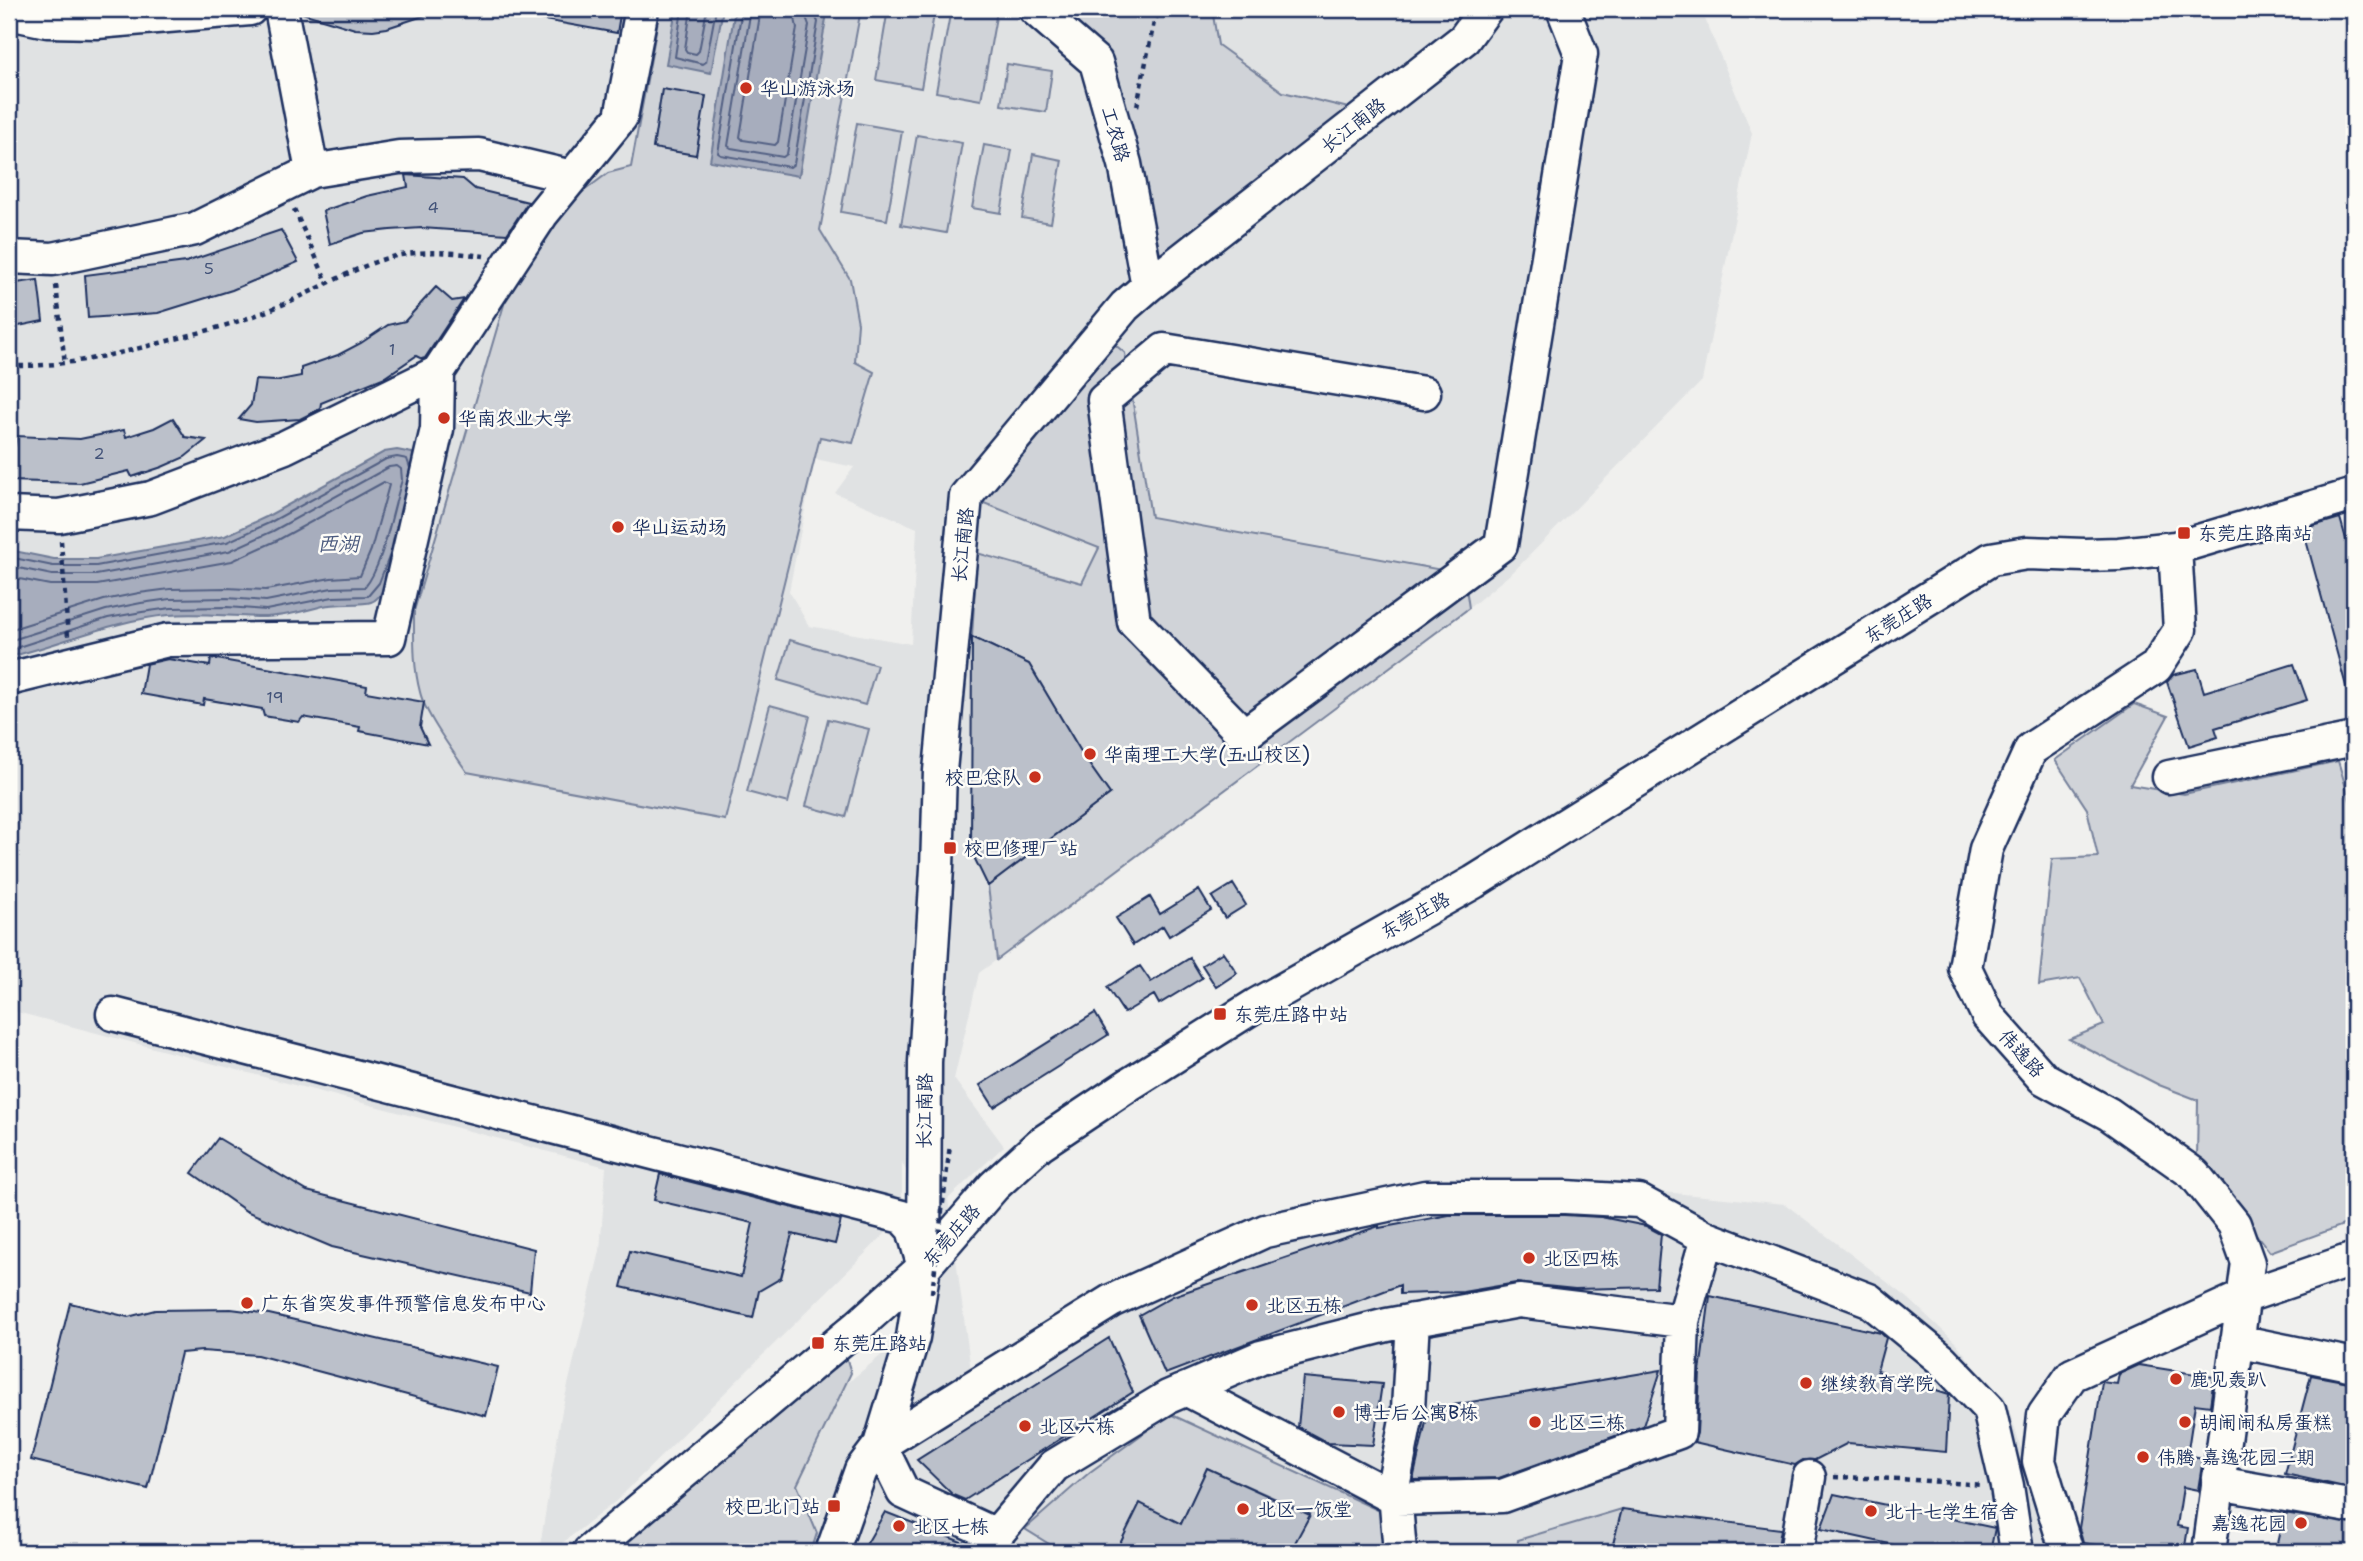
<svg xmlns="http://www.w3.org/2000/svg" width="2363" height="1561" font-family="'Shantell Sans','LXGW WenKai TC',sans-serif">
	<rect width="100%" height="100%" fill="#f0f0ee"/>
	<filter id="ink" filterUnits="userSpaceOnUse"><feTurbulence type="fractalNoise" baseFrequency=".0143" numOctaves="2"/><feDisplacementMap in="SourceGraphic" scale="14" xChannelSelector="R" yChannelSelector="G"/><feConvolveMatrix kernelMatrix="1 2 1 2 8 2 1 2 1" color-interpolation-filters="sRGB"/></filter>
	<g filter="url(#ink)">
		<path fill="#e0e2e3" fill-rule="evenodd" d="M9,9H1701L1752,133L1702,381L1514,571L1469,608L979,973L954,1079L1004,1146L948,1199L972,1378L1269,1219L1643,1190L1785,1204L1908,1298L1957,1344L1998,1398L2004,1395L2055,1552H624L743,1468L927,1318L941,1247L902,1162V1217L616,1501L551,1552H539L562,1410L600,1251L606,1167L9,1010ZM815,459L854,467L835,493L917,528L911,644L809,626L789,591Z"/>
		<path fill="#d0d3d8" stroke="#76819b" stroke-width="2" d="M660,9H861L820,230L850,279L858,323L855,362L874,372L853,443L820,437L725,820L467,772C454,753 425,714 420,692C413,666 414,638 414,611L508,291L564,206L608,173L631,167Z
			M888,9H935L921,88L876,80Z
			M951,9L997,11L981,100L936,92Z
			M1035,9H1212L1218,45L1283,92L1369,113L1148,286L1096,62Z
			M1007,64L1052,71L1046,112L1001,105Z
			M857,123L902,131L887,220L841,212Z
			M917,135L962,143L946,233L901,225Z
			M984,145L1012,150L1001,213L972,208Z
			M1033,154L1062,160L1051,223L1022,218Z
			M1102,334L1125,353L1151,517L1464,574L1469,608L997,960L988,886L1110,794L1086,760L1029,664L972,637L977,553L1082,583L1099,548L966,496Z
			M790,640L877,665L865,705L778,680Z
			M2134,704L2168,716L2130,785L2184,794L2338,761L2354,814V1221L2270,1252L2197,1159L2198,1100L2159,1085L2069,1039L2104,1025L2080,978L2039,985L2052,859L2098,857L2087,809L2055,760Z
			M770,705L810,716L788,803L747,792Z
			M828,719L869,729L846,817L806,806Z
			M841,1340L851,1373L797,1485L817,1533L811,1552H603Z
			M1170,1414L1382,1512L1387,1552H1298L1291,1549L1310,1514L1207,1468L1181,1524L1140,1504L1116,1552H1062L1025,1529L1090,1472Z
			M1622,1509L1611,1552H1517L1518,1540Z"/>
		<path fill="#a7adbd" stroke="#6f7b97" stroke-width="2" d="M676,9H723L711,73L666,64Z
			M735,9H800L827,13L799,176L710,161Z
			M397,450L412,453L416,459L385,587C382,592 378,600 371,602C363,605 337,603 323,606C305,611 285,616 266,617C233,617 201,612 169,615C113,620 63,644 9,657V550L54,559H96L225,536L266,517L384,452Z"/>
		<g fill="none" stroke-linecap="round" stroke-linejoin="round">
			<path stroke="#536184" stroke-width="2" d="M682,9L675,57L703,64L706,62L716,9
				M691,9L685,49L687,52L696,54L699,51L707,9
				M742,9L718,153L721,155L790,167L794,164L818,22L812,9
				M751,9L728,146L731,148L783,157L787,154L809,25L803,9
				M761,9L740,137L743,140L775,145L778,142L797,28L793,9
				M9,557L53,566H96L227,542L269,523L386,459L397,457L407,459L410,468
				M9,566L52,575H96L229,551L273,531L389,467L397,466L401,469L402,480C393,507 383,567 365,587L332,588L266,601L227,598L170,599L141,603L106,610L9,641
				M9,577L50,585H97L232,561L278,540L384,482L389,485L371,550L360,576L331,578L266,590L227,588L170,589L139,593L104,600L9,630
				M9,650L108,618L142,612L171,608L227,607L266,610L333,597L368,596L379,583L392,549"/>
		</g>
		<path fill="#bbc0ca" stroke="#1b2f5e" stroke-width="2" d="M302,9H434L435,12L387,28L373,30L355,29L302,13Z
			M534,9H621L617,33L533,18Z
			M662,89L706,96L696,155L653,148Z
			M406,175L463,179L475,189L528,202L507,234L422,228L390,230L363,233L330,244L323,211L367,196L408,187Z
			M281,230L298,262L232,290L158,313L88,318L85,275L186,262Z
			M38,280L43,321L9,328V284Z
			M436,287L452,301L464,299L425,358L422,359L416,356L385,377L321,403L320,409L300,419L256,422L239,419L251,405L255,380L275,381L301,376V368L338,355L361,343L388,325L405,321Z
			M173,418L185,437L206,440L185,457L162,467L132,477L129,471L80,483L9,481V444L15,446L17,436L80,439L124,430L126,437L154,428Z
			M2340,518L2354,567V697H2349L2303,529Z
			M972,637L1029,664L1086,760L1110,794L988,886L971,851Z
			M211,658L367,686L366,692L424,702L420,727L428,744L359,731L360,727L303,717L299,722L264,716L262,709L204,699L203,705L141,694L146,664L168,659L210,666Z
			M2294,664L2307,700L2215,728L2218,737L2189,746L2167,682L2173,675L2197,669L2204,692Z
			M1233,884L1246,905L1225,918L1212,897Z
			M1199,890L1211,910L1169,936L1163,926L1133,945L1116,918L1150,897L1160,914Z
			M1223,952L1237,973L1216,987L1202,965Z
			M1190,958L1202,978L1159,1004L1154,995L1124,1013L1107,987L1140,966L1151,982Z
			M1095,1013L1108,1035L994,1107L980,1085Z
			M218,1138L307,1191L534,1249L530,1292L332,1247L246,1211L192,1173Z
			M660,1174L841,1220L835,1244L792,1234L781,1278L759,1291L753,1318L621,1287L630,1251L741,1277L753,1223L654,1200Z
			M1449,1215H1564L1601,1217L1646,1226L1661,1234L1656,1287L1575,1289L1516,1283L1463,1292L1400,1294V1285L1165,1374L1139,1315L1173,1296L1379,1226V1228Z
			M1710,1296L1881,1333L1886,1338L1877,1371L1949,1394L1946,1452L1848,1443L1815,1460H1803L1795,1465L1694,1442L1697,1433L1700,1372Z
			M70,1303L128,1317L155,1310L231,1309L269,1314L498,1367L486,1416L257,1355L202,1351L181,1353L148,1489L31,1460Z
			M1109,1338L1133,1392L965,1500L953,1495L917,1460Z
			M2139,1365L2214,1377L2210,1406L2195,1404L2187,1456L2203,1459L2198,1490L2183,1487L2177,1526L2188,1528L2184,1552H2142L2083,1543L2079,1528L2102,1382L2117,1384L2119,1374Z
			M1661,1370L1643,1426L1499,1478L1413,1480L1429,1409Z
			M2311,1375L2354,1383V1489L2285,1474Z
			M1303,1377L1382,1384L1373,1445L1328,1443L1298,1427Z
			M1207,1468L1310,1515L1290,1552H1116L1140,1503L1181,1524Z
			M1834,1494L1995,1528L1990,1552H1926L1821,1529Z
			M1622,1509L1781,1529L1777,1552H1611Z
			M885,1512L969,1545L968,1552H862Z
			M2284,1513L2354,1524V1552H2275Z"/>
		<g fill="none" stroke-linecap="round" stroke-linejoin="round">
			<g stroke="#1b2f5e" stroke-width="37">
				<path id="minor" d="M281,9L312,171
					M1035,9L1096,62L1125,164L1148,286
					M9,13L47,21L97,22L250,9
					M9,257L53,259L195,229L312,171L399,157L479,155L572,177
					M1424,393L1164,350L1104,400L1134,622L1244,735L1501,545L1581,54L1563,9
					M9,514L59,516L151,498L285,447L438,372L542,214L621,117L642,9
					M2175,548L2180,630L2156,667L2031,749L1986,849L1965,968L1988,1016L2043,1078L2109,1114L2194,1174L2234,1224L2248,1263L2209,1552
					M9,679L168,640L389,638L437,429L438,372
					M2169,777L2354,739
					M113,1014L902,1217L913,1229L924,1267L913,1337L880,1445L861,1470L832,1552
					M924,1267L925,1062L937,868L940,771L966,496L1125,306L1148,286L1464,39L1486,9
					M2237,1341L2354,1365
					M1186,1389L1396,1499L1502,1496L1679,1432L1683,1321
					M2218,1483L2349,1506
					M996,1535L903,1492L880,1445L1111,1301L1265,1231L1425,1197H1565L1639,1201L1707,1238L1869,1300L1942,1360L1989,1409L2007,1486L2017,1552
					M589,1552L858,1326L924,1267L994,1186L1040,1144L1130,1084L1256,1005L1474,882L1991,559L2027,553L2084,555L2119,554L2175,548L2354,495
					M986,1552L996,1535L1054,1466L1168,1397L1261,1357L1387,1325L1519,1301L1683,1321L1707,1238
					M1400,1552L1394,1482L1408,1409L1413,1320
					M1796,1552L1809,1477
					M2067,1552L2039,1461L2044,1415L2072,1375L2243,1297L2354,1259"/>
			</g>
			<path stroke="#1b2f5e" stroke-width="4.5" stroke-dasharray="5 5" stroke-linecap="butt" d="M1137,106L1154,22L1161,9
				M294,209L328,284
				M56,285L65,364
				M9,366C64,367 108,356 160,343C198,333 236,324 272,309C310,294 345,272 384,259C417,249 451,252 484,256
				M61,541L68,637
				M1834,1477L1900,1479L1983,1485"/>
			<use href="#minor" stroke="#fdfcf7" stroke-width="32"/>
			<path stroke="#1b2f5e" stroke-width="4.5" stroke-dasharray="5 5" stroke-linecap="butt" d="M932,1293L950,1145"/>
		</g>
	</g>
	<g fill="#c8321e" stroke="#fdfcf7" stroke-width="2.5">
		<circle cx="746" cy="88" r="7"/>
		<circle cx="444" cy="418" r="7"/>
		<circle cx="618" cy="527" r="7"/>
		<rect x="2177" y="526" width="14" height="14" rx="3.5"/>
		<circle cx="1090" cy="754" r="7"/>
		<circle cx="1035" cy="777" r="7"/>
		<rect x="943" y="841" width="14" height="14" rx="3.5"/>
		<rect x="1213" y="1007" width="14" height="14" rx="3.5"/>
		<circle cx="1529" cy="1258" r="7"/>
		<circle cx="247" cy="1303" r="7"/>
		<circle cx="1252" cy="1305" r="7"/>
		<rect x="811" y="1336" width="14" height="14" rx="3.5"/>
		<circle cx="2176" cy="1379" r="7"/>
		<circle cx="1806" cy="1383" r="7"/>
		<circle cx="1339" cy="1412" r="7"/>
		<circle cx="1535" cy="1422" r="7"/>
		<circle cx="2185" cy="1422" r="7"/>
		<circle cx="1025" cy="1426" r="7"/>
		<circle cx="2143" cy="1457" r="7"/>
		<rect x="827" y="1499" width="14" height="14" rx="3.5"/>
		<circle cx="1243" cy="1509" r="7"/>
		<circle cx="1871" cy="1511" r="7"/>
		<circle cx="2301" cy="1523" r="7"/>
		<circle cx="899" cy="1526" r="7"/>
	</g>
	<g text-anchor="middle" stroke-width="5" stroke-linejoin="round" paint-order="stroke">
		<g font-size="16" fill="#435379">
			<text x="433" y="213">4</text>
			<text x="209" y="274">5</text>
			<text x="392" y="355">1</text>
			<text x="99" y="459">2</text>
			<text x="275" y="703">19</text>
		</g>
		<g font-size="19" fill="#1b2f5e" stroke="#fdfcf7" text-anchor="start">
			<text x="760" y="95">华山游泳场</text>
			<text x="458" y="425">华南农业大学</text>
			<text x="632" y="534">华山运动场</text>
			<text x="2198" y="540">东莞庄路南站</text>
			<text x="1104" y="761">华南理工大学(五山校区)</text>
			<text x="1021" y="784" text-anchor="end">校巴总队</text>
			<text x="964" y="855">校巴修理厂站</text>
			<text x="1234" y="1021">东莞庄路中站</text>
			<text x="1543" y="1265">北区四栋</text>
			<text x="261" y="1310">广东省突发事件预警信息发布中心</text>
			<text x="1266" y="1312">北区五栋</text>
			<text x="832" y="1350">东莞庄路站</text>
			<text x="2190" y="1386">鹿见轰趴</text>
			<text x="1820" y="1390">继续教育学院</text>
			<text x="1353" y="1419">博士后公寓B栋</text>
			<text x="1549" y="1429">北区三栋</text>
			<text x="2199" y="1429">胡闹闹私房蛋糕</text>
			<text x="1039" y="1433">北区六栋</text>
			<text x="2157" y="1464">伟腾 嘉逸花园二期</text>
			<text x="820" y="1513" text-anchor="end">校巴北门站</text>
			<text x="1257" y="1516">北区一饭堂</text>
			<text x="1885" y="1518">北十七学生宿舍</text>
			<text x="2287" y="1530" text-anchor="end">嘉逸花园</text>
			<text x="913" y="1533">北区七栋</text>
		</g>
		<g font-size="19" fill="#1b2f5e" stroke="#fdfcf7">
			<text transform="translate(1353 125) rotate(-38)" y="7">长江南路</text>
			<text transform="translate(1116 134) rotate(74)" y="7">工农路</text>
			<text transform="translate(962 545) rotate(-84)" y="7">长江南路</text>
			<text transform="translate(1898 618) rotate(-32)" y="7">东莞庄路</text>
			<text transform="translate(1415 915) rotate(-29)" y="7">东莞庄路</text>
			<text transform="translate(2022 1053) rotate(48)" y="7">伟逸路</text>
			<text transform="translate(924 1111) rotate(-89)" y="7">长江南路</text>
			<text transform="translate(951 1235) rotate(-49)" y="7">东莞庄路</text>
		</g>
		<g font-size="21" font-style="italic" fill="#4c5b7f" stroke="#fdfcf7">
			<text x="338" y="551">西湖</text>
		</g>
	</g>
	<rect width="2363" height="1561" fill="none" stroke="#fdfcf7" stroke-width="35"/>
	<rect x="18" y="18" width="2328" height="1526" fill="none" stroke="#1b2f5e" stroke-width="2.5" filter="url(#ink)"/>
</svg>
